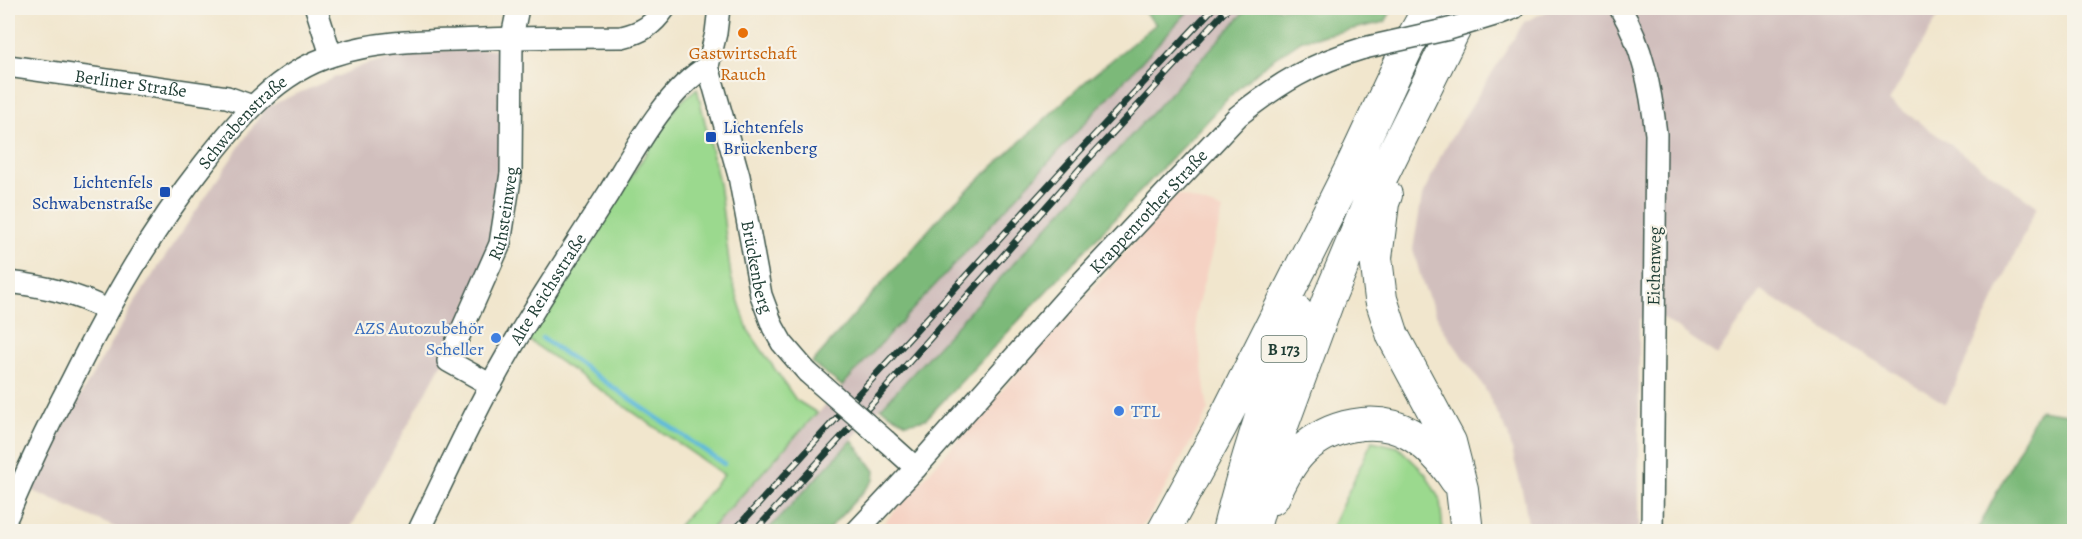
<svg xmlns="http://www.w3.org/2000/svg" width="2082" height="539" font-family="Alegreya,serif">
	<rect width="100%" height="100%" fill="#f7f3e8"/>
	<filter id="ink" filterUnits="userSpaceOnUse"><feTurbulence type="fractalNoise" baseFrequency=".0167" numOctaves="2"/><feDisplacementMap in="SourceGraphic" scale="12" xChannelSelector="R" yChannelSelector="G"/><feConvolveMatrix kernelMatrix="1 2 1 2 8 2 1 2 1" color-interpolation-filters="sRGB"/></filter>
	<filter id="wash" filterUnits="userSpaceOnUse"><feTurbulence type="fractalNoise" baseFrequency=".008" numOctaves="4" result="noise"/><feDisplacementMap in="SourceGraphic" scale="24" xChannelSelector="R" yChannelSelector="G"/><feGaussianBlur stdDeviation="1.35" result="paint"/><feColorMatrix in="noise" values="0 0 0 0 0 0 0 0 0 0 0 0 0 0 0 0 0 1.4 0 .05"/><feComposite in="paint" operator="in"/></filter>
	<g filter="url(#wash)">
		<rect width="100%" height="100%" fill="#f1e6cd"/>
		<path fill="#f5d2c3" d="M1177,194L1223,210L1195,315L1208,411L1150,515L1138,531L876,532Z"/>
		<path fill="#d1bfbd" d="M1191,8H1248L767,531L709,532Z
			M1554,8H1943L1889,101L2037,206L1946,404L1761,291L1717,355L1661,317L1639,319V531H1529L1524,498L1508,434L1484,387L1443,329L1423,285L1413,249L1422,197L1443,151L1524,22Z
			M503,49L505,179L497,230L451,347L349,531H123L27,488L136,300L266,107L364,65L417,51Z"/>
		<path fill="#9bd98e" stroke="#5d8b61" stroke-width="1.5" d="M697,88L719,183L731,277L748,330L796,400L817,413L709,531H674L724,475L527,339L677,105Z
			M1372,441L1398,447L1425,473L1440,500L1443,531H1330Z"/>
		<path fill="#7cb979" stroke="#4e7b56" stroke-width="1.5" d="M1140,8H1191L842,386L812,363L946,210L1086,81L1156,24Z
			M1248,8H1393L1385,22L1302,40L1266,64L1232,94L926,419L906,423L881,408Z
			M2039,410L2074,415V531H1977Z
			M852,440L875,471L874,480L827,531H767Z"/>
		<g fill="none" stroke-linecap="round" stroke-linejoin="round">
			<path stroke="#5ebadc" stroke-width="4.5" d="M542,338L724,464"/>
		</g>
	</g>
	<g filter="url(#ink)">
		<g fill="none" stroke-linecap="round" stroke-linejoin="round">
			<g stroke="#3e564b" stroke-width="24">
				<g id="minor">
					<path d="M316,8L331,55"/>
					<path id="s1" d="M719,8L716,33L708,66L739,176L761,295L773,327L782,343L807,372"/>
					<path d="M1620,8C1643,46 1651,90 1656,134L1652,532"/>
					<path d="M1498,14L1514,8"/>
					<path id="s2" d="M8,66L227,97L252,106"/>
					<path d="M8,282C43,286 75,293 107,310"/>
					<path id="s3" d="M491,385L448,361L500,244L511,173L512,37L518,8"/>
					<path d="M886,441L916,468"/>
					<path id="s4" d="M8,515C27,469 49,424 72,380C110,304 151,231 204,164C239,119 277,72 334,55C373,42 414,41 455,40C511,37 566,37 622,37C643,32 653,25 665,8"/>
					<path id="s5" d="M418,532C442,483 465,432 491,384C526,319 568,257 608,194C633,153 666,90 708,66"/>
					<path id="s6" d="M856,532L916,468L1065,300L1238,116C1279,83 1313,63 1364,48"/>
				</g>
			</g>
			<g stroke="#3e564b" stroke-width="34">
				<path id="highway" d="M1386,195L1383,203L1376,258L1381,299L1393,336L1450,442L1462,489L1467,532
					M1273,498C1281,482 1289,464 1302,451C1329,425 1376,414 1410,434C1429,445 1444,462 1456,480
					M1163,532L1221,426L1350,170L1408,46L1429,8
					M1228,532C1246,457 1271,384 1297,312
					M1253,532L1279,434L1329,298L1371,198L1465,8"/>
			</g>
			<use href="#minor" stroke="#fff" stroke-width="21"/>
			<use href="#highway" stroke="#fff" stroke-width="32"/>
			<g stroke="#1f3d34" stroke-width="7">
				<path id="rail" d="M733,532L1075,156L1213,8
					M754,532L879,396L1084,164L1228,8"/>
			</g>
			<use href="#rail" stroke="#f7f3e8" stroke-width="4.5" stroke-dasharray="14" stroke-linecap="butt"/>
			<g stroke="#3e564b" stroke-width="24" stroke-linecap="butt">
				<path id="minor-bridge" d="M1364,48L1449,29L1498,14
					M807,372L886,441"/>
			</g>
			<use href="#minor-bridge" stroke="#fff" stroke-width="21"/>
		</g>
	</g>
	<circle fill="#e8710a" stroke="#f7f3e8" stroke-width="2" cx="743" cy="33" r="6"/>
	<g fill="#1a4fb4" stroke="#f7f3e8" stroke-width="2">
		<rect x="705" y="131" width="12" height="12" rx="3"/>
		<rect x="159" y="186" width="12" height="12" rx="3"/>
	</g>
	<g fill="#3f7fe0" stroke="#f7f3e8" stroke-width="2">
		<circle cx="496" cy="338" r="6"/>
		<circle cx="1119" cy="411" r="6"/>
	</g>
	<g text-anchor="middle" stroke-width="4.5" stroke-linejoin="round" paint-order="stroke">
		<rect fill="#f7f3e8" stroke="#60746a" stroke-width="1.5" x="1261.5" y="336" width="45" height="26" rx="4.5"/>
		<g font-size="16" font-weight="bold" fill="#1f3d34">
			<text x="1284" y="355">B 173</text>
		</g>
		<g font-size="18" fill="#c56008" stroke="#f7f3e8">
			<text x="743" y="59">Gastwirtschaft<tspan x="743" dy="21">Rauch</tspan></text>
		</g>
		<g font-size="18" fill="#1f3d34" stroke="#f7f3e8">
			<text dy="6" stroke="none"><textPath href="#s2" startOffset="124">Berliner Straße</textPath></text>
			<text dy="6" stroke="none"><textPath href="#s4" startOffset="460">Schwabenstraße</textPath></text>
			<text dy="6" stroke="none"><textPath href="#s6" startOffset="434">Krappenrother Straße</textPath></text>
			<text dy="6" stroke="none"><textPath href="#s3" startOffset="208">Ruhsteinweg</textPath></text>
			<text dy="6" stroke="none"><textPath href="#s1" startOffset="266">Brückenberg</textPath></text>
			<text transform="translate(1654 266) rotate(-89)" y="6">Eichenweg</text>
			<text dy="6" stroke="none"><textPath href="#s5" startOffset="276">Alte Reichsstraße</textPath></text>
		</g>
		<g font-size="18" fill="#164399" stroke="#f7f3e8" text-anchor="start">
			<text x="723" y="133">Lichtenfels<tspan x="723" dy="21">Brückenberg</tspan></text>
			<text x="153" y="188" text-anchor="end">Lichtenfels<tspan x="153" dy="21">Schwabenstraße</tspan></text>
		</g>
		<g font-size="18" fill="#366cbe" stroke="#f7f3e8" text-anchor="end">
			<text x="484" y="334">AZS Autozubehör<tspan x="484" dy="21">Scheller</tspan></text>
			<text x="1131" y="417" text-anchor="start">TTL</text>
		</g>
	</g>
	<rect width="2082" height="539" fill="none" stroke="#f7f3e8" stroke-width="30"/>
</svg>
